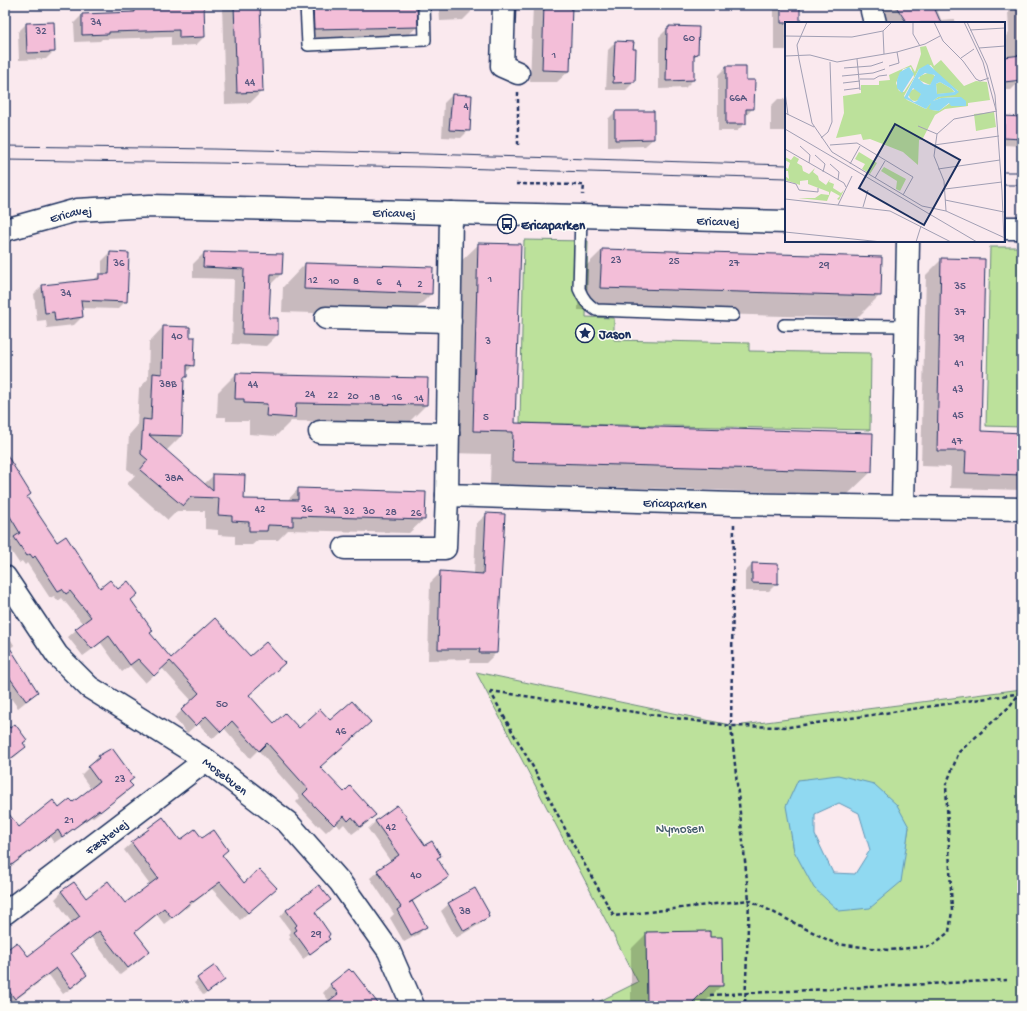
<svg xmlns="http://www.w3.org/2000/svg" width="1027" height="1011" font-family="'Gochi Hand',sans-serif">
	<rect width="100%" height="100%" fill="#fae9ee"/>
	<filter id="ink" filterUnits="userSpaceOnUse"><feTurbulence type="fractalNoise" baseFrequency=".025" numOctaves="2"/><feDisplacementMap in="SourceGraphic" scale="8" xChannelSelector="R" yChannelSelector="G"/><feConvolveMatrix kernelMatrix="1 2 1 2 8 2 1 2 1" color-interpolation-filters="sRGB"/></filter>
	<g filter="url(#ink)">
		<path fill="#bce19b" stroke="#6c887c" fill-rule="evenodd" d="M524,240L588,241L586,317L614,318V340L749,343V351L871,353L870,430L520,423Z
			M990,247H1022V427L986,426Z
			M476,672L735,726L1022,689V1006H590L638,982ZM798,780L909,827L905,852L839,911L794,851L787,806Z"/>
		<path fill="#90d9f1" stroke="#6195b6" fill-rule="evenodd" d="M838,775L874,784L897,805L909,827L901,882L870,908L839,911L814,888L794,851L786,806L798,780ZM839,803L859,813L870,850L855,874L833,873L815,835V814Z"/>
		<path fill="#0003" d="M222,5H259L262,91L250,103L225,104Z
			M312,5H416L417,27L405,38L303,41L301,16Z
			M439,5H471V12L463,20L440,21Z
			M533,5H571L569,71L557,82H530Z
			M774,5H790L797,23H786V50H774Z
			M889,5H935L941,20L955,19V23H889L882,12Z
			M1013,5H1022V79L1011,90H1004V58H1007L1006,36L1009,33L1008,10Z
			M135,7L204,37L196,45L171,46V37L102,39L100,41L75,42L74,23L82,15L129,14Z
			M53,23L54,51L46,59L19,60L18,32L26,24Z
			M669,27L697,28V54L693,58V80L685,88L659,89V37Z
			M616,42L634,82L626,90H606L608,50Z
			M726,67L745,81L753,108L745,117V123L737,131H718V75Z
			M452,95L469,130L461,138L442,137L444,103Z
			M778,99H786V131H771V106Z
			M615,112H653V139L645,146L608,147V119Z
			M1004,117L1022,118V146L1004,145Z
			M479,244L514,424L871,472L848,494L490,484L491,454L450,453L456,266Z
			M602,250L880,295L857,318L578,310L579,273Z
			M110,253L126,301L118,309L81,308L82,317L74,325L47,328L46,320L37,321L34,294L42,286L94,280L99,275H102V261Z
			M204,253L281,274L270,285L268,318L277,335L266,346L232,344L234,279L193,278V264Z
			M942,259L980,432L1022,434V490L950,488L951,467L921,466L926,275Z
			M305,264L431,294L409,316L282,312L283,287Z
			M163,327L189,338L193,365L186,373V376L183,379L181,436L166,451L204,484L214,475L243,500L287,501L298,489L424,519L409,533L288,530L278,540H258L252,545H235V536L218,535V530L205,529V511H177L168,520L127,484L135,475L127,469L129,435L137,426L139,389L148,379L149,342Z
			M236,374L426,405L408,423L291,421L276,436L249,434V421H226V417H217L218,392Z
			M5,454L26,497L57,543L100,590L130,600L149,633L171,659L248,695L274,724L319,767L344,793L375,815L367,823L352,834L344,824L340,828L336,823L326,832L319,825L318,826L296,802L300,798L258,750L250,758L224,728L212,739L198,723L187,733L174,718L192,701L162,668L145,683L130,666L122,672L101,643L83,656L68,637L83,624L62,598L58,601L54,596L50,598L27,563L25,565L22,561L19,563L7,545L12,540L5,529Z
			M487,514L496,653L486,663H469L470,659L428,660L430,583L441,572L474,574L476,524Z
			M753,564L777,583L769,591H745V572Z
			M5,630L14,645L10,649L37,692L29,699L18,708L5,690Z
			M5,733L26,740L22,744L25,747L17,755L5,764Z
			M112,750L128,783L131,786L124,794L92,818L91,817L54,843L50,837L5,871V824L19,829L58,809L72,803L91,789L81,775L91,765L98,757Z
			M397,807L425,847L436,859L448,876L440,884L412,902L426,926L419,934L404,942L390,918L394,914L370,878L378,871L391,862L368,829L375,822Z
			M163,818L180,841L202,840L221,856L244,884L268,895L240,920L212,889L185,909V908L164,924L157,915L134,933L149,951L141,959L120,975L91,937L70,954L86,975L79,983L63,994L49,975L7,1006H5V953L28,958L72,923L55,899L62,892L85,899L125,904L150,885L124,850L148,829Z
			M329,900L314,913L329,939L323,945L303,959L289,939L291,937L289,934L291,932L280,917L286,910Z
			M449,904L488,917L480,924L456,938L441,911Z
			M647,933L722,985L706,1001H693L688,1006H630L631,1004V949Z
			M214,967L220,983L203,995L194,983Z
			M349,970L372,1006H324L330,1002L323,993L330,985Z
			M511,1000L514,1006H500Z"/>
		<path fill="#f3bed8" stroke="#1b2f5e" d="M157,5H159V6L204,5L205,37L179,38V30L109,32V34L82,35V14L135,12V6Z
			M234,5H260L263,92L237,93Z
			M313,5H417L418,27L314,29Z
			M544,5H572L570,71L542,70Z
			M781,5H800V23H781Z
			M895,5H933L941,23H907Z
			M54,22L55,52L27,53L26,23Z
			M669,26L699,27L698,54L694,55V80L666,81L667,28H669Z
			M615,41L634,42L633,49H636L635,82L613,83Z
			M1022,55V80L1004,82V57Z
			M726,66H746V80H755L754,109H746V124H726Z
			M452,94L472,95L470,131L449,130Z
			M615,111H654V139L615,140Z
			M1004,116L1022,117V139L1004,138Z
			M478,243L521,244L515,423L873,433L872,472L512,462L513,432L473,431Z
			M602,249L882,257L881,296L600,288Z
			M110,252L129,253L127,302L81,300L83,317L55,321L54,312L45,313L42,285L99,279V274H109Z
			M204,252L283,254L282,274H271L269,318H278V335L242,334L244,269L203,267Z
			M941,258L985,259L981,431L1022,433V475L965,473L966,451H937Z
			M305,263L433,267L432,294L304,289Z
			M163,326L190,327V337H195L194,366L187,365V377H184L182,436L149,435L213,491V474L245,475L244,499L298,500V488L426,492L425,520L293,516V526L268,525L267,531H249V522L232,521V516L218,515L219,498L191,497L183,506L140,470L148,460L141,454L143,419L151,420L153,373L162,374Z
			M236,373L273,374V375L428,378L427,405L296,403L295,418L266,416L267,404L244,403V399H235Z
			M5,452L31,494L27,497L57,542L66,536L100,588L110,580L118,589L128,581L138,594L131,600L153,631L150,633L171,658L215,618L250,656L266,642L285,663L249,695L274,723L285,713L299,728L320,709L330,720L352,701L371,722L320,767L344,792L350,786L376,815L360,827L352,817L348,821L344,816L334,825L327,818H326L316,808L303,794L308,789L267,743L259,751L232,721L221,732L206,716L196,726L181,710L199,693L170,661L154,676L138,659L130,665L109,636L92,649L75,629L91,617L70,591L66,594L62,589L58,591L35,556L33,558L30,554L27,556L14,537L20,533L5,508Z
			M486,513L505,514L497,653H479L480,649H438L440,571L483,574Z
			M752,563L778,564V584L752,583Z
			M5,640L38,692L26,701L5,671Z
			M5,722L10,728L15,724L27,740L23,743L26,747L5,763Z
			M112,748L134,778L129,782L133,786L100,812L99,810L62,837L58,830L13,864L5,869V809L19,827L53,800L59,808L70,799L73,802L99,782L88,767L99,758L98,756Z
			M397,805L407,817L406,818L425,845L432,841L441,856L437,858L449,877L409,903L412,901L427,927L411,935L397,910L401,907L377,870L399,855L375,821Z
			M163,817L180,840L195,829L202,838L214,830L228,850L222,855L244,883L259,869L277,888L248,913L220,882L193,902L192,901L172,918L164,908L135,932L150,951L128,968L99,931L71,953L87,975L71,988L56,968L15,999L5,986V951L17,942L28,956L80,916L61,891L74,882L86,898L108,881L125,903L158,878L131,842L149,829L148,828Z
			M319,885L331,900L315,912L330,934L328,937L330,939L310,954L294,932L297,930L295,927L297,925L286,910Z
			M475,888L489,913L488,914L489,917L464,931L448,903Z
			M710,931V937H722L723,986H709L689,1006H647L646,932Z
			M215,965L225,980L207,993L197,978Z
			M349,969L352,972L353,971L380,1006H322L338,994L330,984Z"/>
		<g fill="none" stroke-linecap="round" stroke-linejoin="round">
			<g stroke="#1b2f5e" stroke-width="14">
				<path id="lane" d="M306,5L308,45L425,40L424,5
					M581,216L579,289C583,299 587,304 596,310L733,315
					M784,325L907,326"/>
			</g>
			<g stroke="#1b2f5e" stroke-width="25">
				<g id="street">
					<path d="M504,5L502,66L518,73"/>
					<path d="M872,5V11L875,23"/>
					<path id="s1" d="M451,213L447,495L734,504L1022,509"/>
					<path d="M1004,228H1022"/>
					<path id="s2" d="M5,230L77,210L150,206L581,216L786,222"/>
					<path d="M326,318L450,321"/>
					<path d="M320,432L448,434"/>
					<path d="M903,506L908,241"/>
					<path d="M345,548H445L447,495"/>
					<path id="s3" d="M5,577L57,655L89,687L206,760L288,823L340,882L389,951L413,1006"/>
					<path id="s4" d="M5,913L206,760"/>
				</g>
			</g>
			<path stroke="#1b2f5e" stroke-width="2.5" stroke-dasharray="4 3" stroke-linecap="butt" d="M518,92V146
				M516,184L584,185L583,195
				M734,524L731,726L749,900L745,1006
				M490,691L513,733L533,767L573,844L614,916L749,900L836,944L889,950L931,946L949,932L952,911L946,785L959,752L1008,708L1020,693V676L1022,669
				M490,691L731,726L789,727L1022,693
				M710,995L1007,980"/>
			<use href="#lane" stroke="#fdfcf7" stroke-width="11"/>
			<use href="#street" stroke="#fdfcf7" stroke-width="22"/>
			<path stroke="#1b2f5e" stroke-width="1" d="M5,146L212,149L426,154L786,165
				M5,160L213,163L424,167L786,178
				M1004,172H1022
				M1004,185H1022"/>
		</g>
	</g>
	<defs>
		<g id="bus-ring" transform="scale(1)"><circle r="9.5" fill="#fdfcf7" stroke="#1b2f5e" stroke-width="1.5"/><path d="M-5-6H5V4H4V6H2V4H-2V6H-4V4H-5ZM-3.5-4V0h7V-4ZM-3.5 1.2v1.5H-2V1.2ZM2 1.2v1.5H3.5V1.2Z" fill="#1b2f5e"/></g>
		<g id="sight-ring" transform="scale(1)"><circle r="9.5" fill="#fdfcf7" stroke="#1b2f5e" stroke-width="1.5"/><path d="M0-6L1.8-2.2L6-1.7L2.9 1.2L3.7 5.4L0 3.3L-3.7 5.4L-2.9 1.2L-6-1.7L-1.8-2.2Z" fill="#1b2f5e"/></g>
	</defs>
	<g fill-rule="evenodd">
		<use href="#bus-ring" x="507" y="224"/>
		<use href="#sight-ring" x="585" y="333"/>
	</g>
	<g text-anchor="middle" stroke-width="3" stroke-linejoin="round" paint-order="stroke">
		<g font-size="11" fill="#51537c">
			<text x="96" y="25">34</text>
			<text x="41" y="34">32</text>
			<text x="689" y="41">60</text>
			<text x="554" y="58">1</text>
			<text x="250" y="85">44</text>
			<text x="738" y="101">66A</text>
			<text x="466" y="109">4</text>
			<text x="616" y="263">23</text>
			<text x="674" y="264">25</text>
			<text x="119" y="266">36</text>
			<text x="734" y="266">27</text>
			<text x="824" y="268">29</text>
			<text x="490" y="282">1</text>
			<text x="313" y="283">12</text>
			<text x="334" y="284">10</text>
			<text x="356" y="284">8</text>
			<text x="379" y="285">6</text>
			<text x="399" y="286">4</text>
			<text x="420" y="287">2</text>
			<text x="960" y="289">35</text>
			<text x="66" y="296">34</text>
			<text x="960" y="315">37</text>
			<text x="177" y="339">40</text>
			<text x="959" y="341">39</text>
			<text x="488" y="344">3</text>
			<text x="959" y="366">41</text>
			<text x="168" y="387">38B</text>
			<text x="253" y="387">44</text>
			<text x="958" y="392">43</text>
			<text x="310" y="397">24</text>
			<text x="333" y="398">22</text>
			<text x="353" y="399">20</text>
			<text x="375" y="400">18</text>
			<text x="397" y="400">16</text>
			<text x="419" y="401">14</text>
			<text x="958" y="418">45</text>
			<text x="486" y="420">5</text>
			<text x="957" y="444">47</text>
			<text x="174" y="481">38A</text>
			<text x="260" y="512">42</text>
			<text x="307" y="512">36</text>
			<text x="330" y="513">34</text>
			<text x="349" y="514">32</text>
			<text x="369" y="514">30</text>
			<text x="391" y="515">28</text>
			<text x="416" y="516">26</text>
			<text x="222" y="707">50</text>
			<text x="341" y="734">46</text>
			<text x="120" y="782">23</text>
			<text x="69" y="823">21</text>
			<text x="391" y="830">42</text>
			<text x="416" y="878">40</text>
			<text x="465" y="914">38</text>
			<text x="316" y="937">29</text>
		</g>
		<g font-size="13" fill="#1b2f5e" stroke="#fdfcf7">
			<text dy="5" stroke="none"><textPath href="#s2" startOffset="392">Ericavej</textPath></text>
			<text dy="5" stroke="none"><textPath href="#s2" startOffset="68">Ericavej</textPath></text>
			<text dy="5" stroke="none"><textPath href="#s2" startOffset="716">Ericavej</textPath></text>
			<text dy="5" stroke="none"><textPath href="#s1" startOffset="510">Ericaparken</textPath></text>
			<text dy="5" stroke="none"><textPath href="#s3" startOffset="302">Mosebuen</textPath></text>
			<text dy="5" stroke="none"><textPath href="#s4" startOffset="127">Fæstevej</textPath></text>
		</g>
		<g font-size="13" font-weight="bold" fill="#1b2f5e" stroke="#fdfcf7" text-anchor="start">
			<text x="521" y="229">Ericaparken</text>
			<text x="599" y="338">Jason</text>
		</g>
		<g font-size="13" fill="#435c6d" stroke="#fdfcf7">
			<text x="680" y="832">Nymosen</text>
		</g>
	</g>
	<g transform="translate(785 22)">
		<rect width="220" height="220" fill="#fae9ee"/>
		<path d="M141,24L149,44L156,38L179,64L191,59L202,60L205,78L183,81V84L160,87L150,93L137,118H134L133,143L118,130L85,117L78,118L76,112L51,116L59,91L58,74L76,71V63H94V59L105,58L104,53L126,43L130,50L136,32L135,25ZM146,43L152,52L173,69L153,75L148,79L156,76L176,75V84L165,81L154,89L147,88V79L141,87L122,78L119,74L134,47ZM126,45L129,55L119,70L114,69L111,61L114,54L118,47ZM145,50L151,55L145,63L134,58L135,54ZM155,60L167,67L170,71L152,72L151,62ZM124 73a6 6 0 1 1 12 0a6 6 0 1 1-12 0ZM209,90L211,105L191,109L189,92ZM74,130L92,141L85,152L77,147L80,142L70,137ZM9,134L14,137L12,141L17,144L18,149L24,152L30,146L28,150L33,154L34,158L41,163L45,157L44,160L49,162L48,166L56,171L59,168L54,178L52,177L55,174L46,169L42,179L13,176H30L36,172L44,173V170L23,162V158L15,159V163L0,158V154L4,157L3,149H1L0,145L3,147L5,141L0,138V135L6,138ZM99,145L121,157L115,169L111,167L112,159L96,149Z" fill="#bce19b" fill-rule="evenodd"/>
		<path d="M143,42L174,70L170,73L153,75L148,79L156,76L176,75L181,79V84H166L164,81L154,89L147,88L144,87L146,81L141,87L119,76L134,47ZM140,51L150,53L145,63L139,62L133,56ZM155,60L167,67L170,70L152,72L151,62ZM128,66L136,72L132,79L129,80L123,75ZM124,45L129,52L117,71L112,66V58L115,50Z" fill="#90d9f1" fill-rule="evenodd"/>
		<path fill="none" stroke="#a19fb4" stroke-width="1" d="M22,0L12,23L14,37L27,101L47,130L137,184L161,189L220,216M128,0V12L135,24M149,0L158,19L178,39L191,57L195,59L204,56M179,0L198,40L211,88M182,0L202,43L210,73L217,169M185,8L220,6M98,9L99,32M0,14L67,15L98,9L107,0M194,26L220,24M0,34L25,33L52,40L112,30L140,22L155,14M176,36L189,27M72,37L75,68M104,44L114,41L112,30M59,46L86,44L98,40M57,54L88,51L100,47M75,57H89L94,54L102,53M58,61L75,59M59,68L75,66M0,70L3,93M0,91L29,105M133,104L152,112M0,107L192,220M36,116L43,110L47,100L45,40M45,123L72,121L128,155L118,173M149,123L214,114M15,124L25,133L24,141M0,127L59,161L61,165M30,133L40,142L38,150M45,142L54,150L53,158M65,142L75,124M153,147L215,138M90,156L100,139M0,159L11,162L14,168L33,170V166M160,167L217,160M217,169L219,220M0,177L105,189L166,220M160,178L219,190M53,183L67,154M78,185L83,168M161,189L159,159L149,134L152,112L169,97L212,89M0,210L97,220M131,220L136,204"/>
		<path fill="#1b2f5e" fill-opacity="0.15" stroke="#1b2f5e" stroke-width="2" d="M110,102L175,138L139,203L74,166Z"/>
		<rect width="220" height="220" fill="none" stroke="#1b2f5e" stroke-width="2"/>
	</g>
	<rect width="1027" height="1011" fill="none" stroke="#fdfcf7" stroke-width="20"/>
	<rect x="10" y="10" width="1007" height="991" fill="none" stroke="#1b2f5e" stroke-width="1.5" filter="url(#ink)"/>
</svg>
